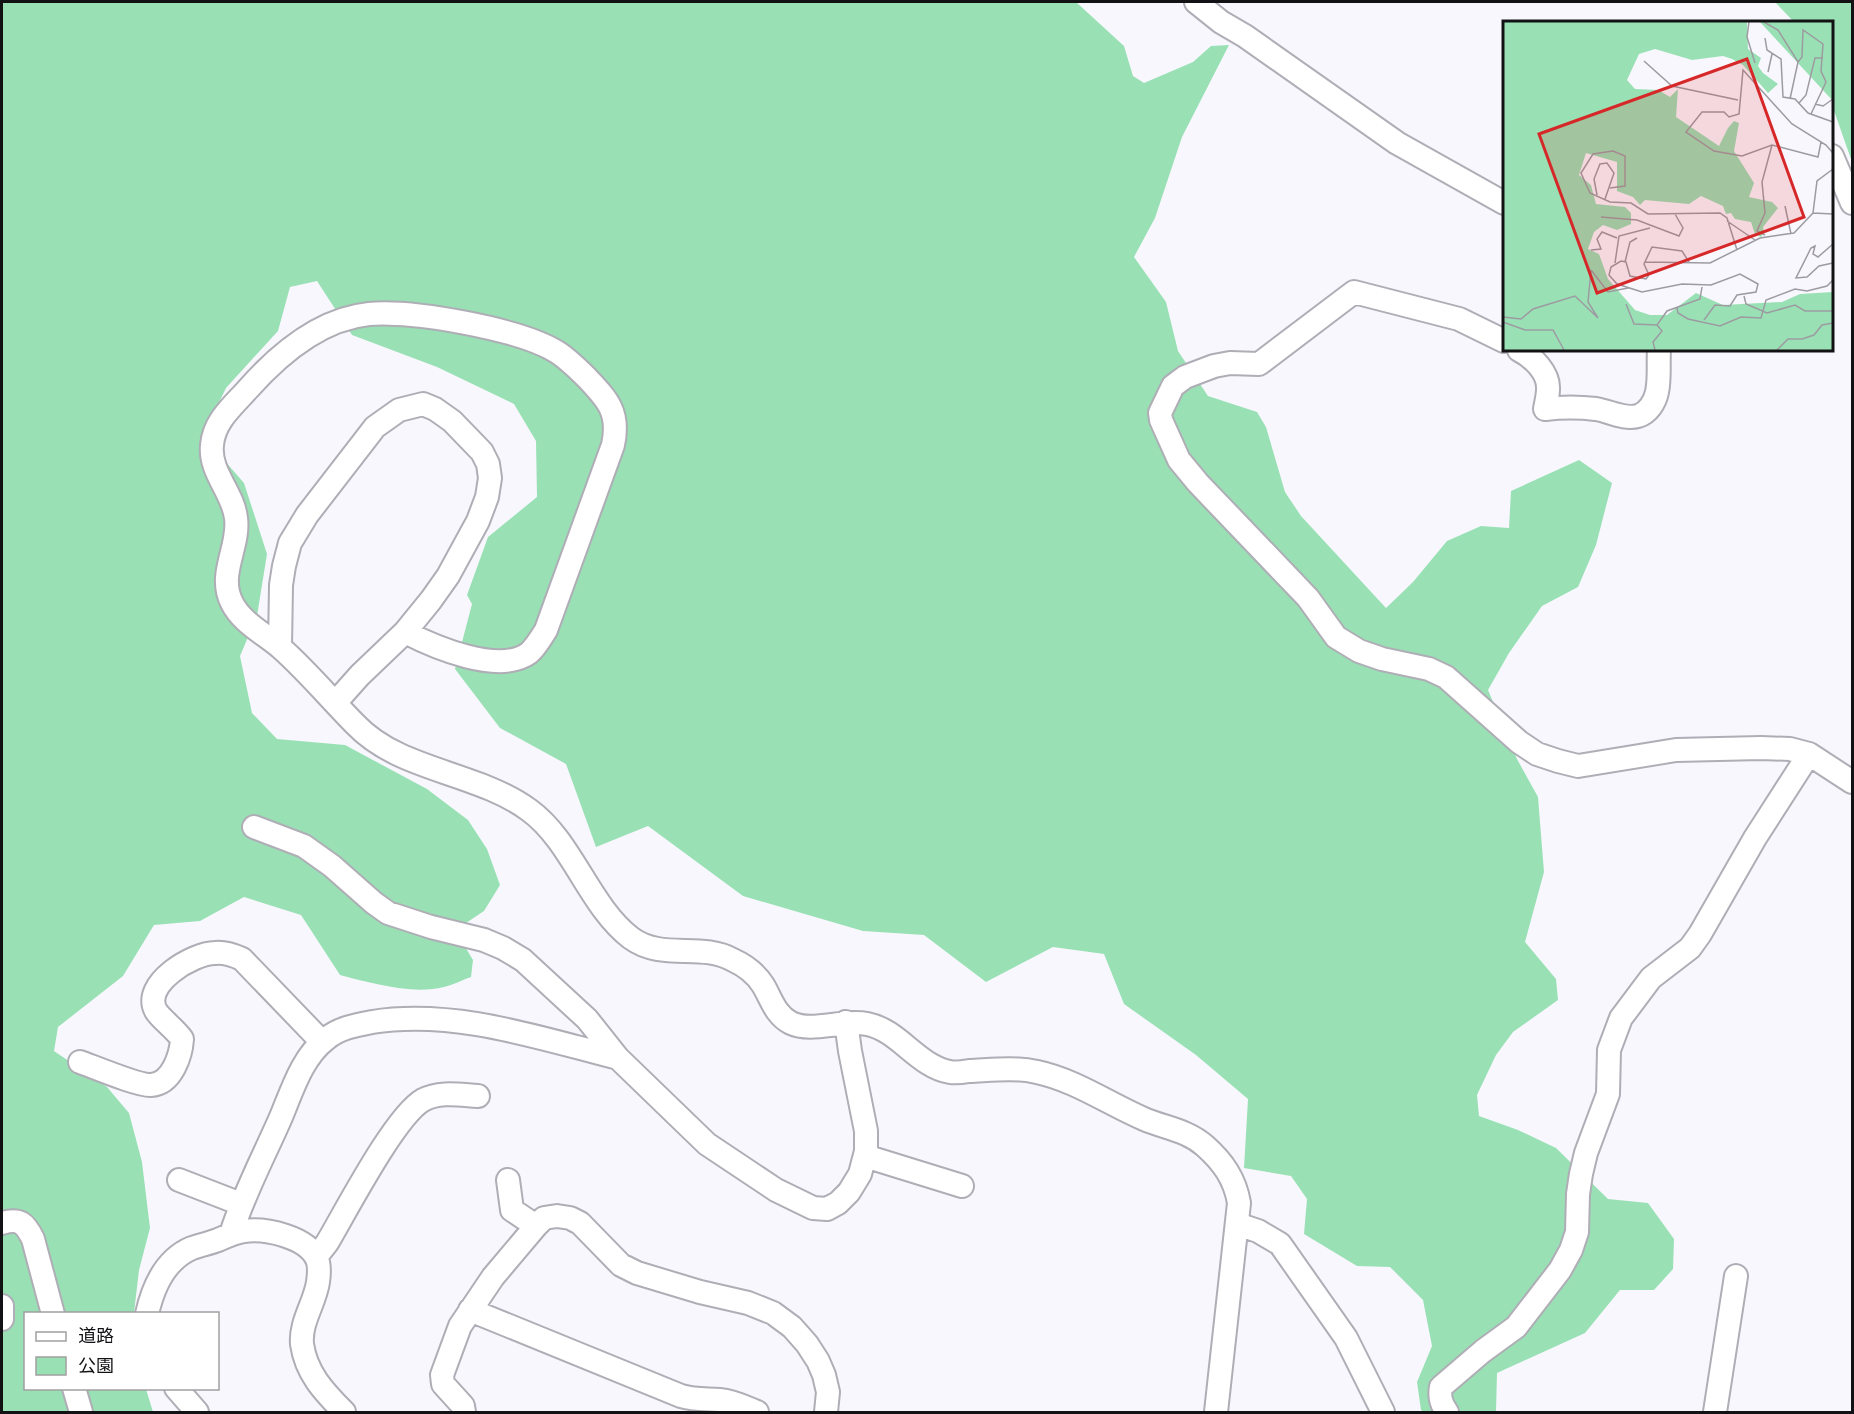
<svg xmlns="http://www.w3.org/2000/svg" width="1854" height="1414" font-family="Lora,'Noto Sans JP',serif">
	<rect width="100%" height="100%" fill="#f9f7fe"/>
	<path fill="#99e1b5" d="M2,2H1076L1124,46L1133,76L1144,83L1193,62L1211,46L1229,45L1182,137L1155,218L1134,257L1166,302L1178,351L1208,396L1257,412L1266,427L1285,492L1301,516L1386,608L1413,582L1447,541L1481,526L1509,528L1511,491L1579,460L1612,483L1596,545L1578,587L1542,606L1509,653L1488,690L1517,759L1538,797L1544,872L1525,942L1556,979L1558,1000L1513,1032L1496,1055L1477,1095L1479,1116L1518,1130L1556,1148L1608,1199L1648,1203L1674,1239L1673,1269L1654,1290H1620L1585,1333L1497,1373L1496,1412H1424L1421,1410L1417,1382L1432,1346L1423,1300L1390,1267L1357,1266L1304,1234L1307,1199L1291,1176L1244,1168L1248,1099L1196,1055L1124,1004L1104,954L1053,947L986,982L924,935L863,931L743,896L648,826L596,847L566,764L500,728L455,669L472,604L467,595L488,537L537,497L536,441L514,404L437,367L352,335L317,281L290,287L278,331L226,388L203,436L244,483L267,554L257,616L240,656L252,713L277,739L345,745L427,789L468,820L487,849L500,885L484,911L466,923L461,940L473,960L471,977C462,980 453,985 444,987C412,995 371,983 340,975L301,915L244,897L200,921L154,925L123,976L58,1027L54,1051L107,1087L129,1113L142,1162L150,1228L139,1270L134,1313L26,1314V1388L146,1389L153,1412H2Z
		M1775,2H1852V162L1832,105V22H1794Z"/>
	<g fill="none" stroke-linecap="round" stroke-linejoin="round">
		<g stroke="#afadb5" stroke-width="26">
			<path id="minor" d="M1196,2L1221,22L1245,36L1397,143L1504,203
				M1832,156L1852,203
				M1504,341L1459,319L1354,292L1259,364L1230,363L1214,366L1185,377L1173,386L1160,413L1161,420L1179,460L1198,483L1308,598L1336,637L1359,651L1382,659L1429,669L1446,677L1519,742L1537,754L1558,761L1578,766L1676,750L1761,748L1790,749L1809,754L1852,782
				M1519,350C1533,357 1549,373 1548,389C1548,396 1546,403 1545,409C1562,407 1579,407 1596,409C1609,411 1624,420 1638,416C1648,413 1655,402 1657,392C1660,378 1658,363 1659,350
				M405,632C434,647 499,675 529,653C536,647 541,638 546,630L613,445C620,413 608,400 587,378C578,369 568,359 557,352C520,329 413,310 369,314C320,319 279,354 248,389C233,406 214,421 212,445C209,472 233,492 236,518C240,547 217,574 232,603C242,623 265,634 281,648C308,672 331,700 356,725C400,771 477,772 529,810C572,841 589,906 631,938C662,961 701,942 733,960C744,965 756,974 763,985C771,998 775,1015 791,1023C812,1033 843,1019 867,1024C899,1030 917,1066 950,1072C956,1073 963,1072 969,1071C992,1070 1015,1067 1037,1072C1075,1080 1109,1104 1144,1119C1165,1128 1187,1130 1205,1146C1223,1162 1235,1179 1239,1203L1216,1412
				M280,647L281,585L284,566L290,543L307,515L375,427L399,410L423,404L435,409L452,421L482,452L488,464L490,478L487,497L478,521L448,576L431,600L405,632L360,675L335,703
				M254,827L304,846L332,866L374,903L388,913L431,927L484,940L503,948L523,960L587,1019L618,1058L707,1144L776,1190L813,1208L827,1209L838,1203L849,1192L860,1174L866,1151V1131L850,1051L846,1022
				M80,1062C94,1067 139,1086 151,1085C172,1084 181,1055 182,1039C176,1030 160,1018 156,1011C141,984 193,953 215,953C225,952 233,955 242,959L322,1042
				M865,1156L962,1186
				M179,1180L241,1204
				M508,1180L512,1210L536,1226
				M2,1223C20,1218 25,1223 33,1239L53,1314
				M1237,1224L1258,1231L1280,1244L1346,1338L1383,1412
				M231,1234C244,1193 264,1156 281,1117C292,1091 302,1057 326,1039C339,1028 356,1025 372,1022C455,1009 539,1038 618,1058
				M316,1257L327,1243C346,1211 395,1116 423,1100C440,1091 460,1095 478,1096
				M2,1306V1319
				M470,1310L681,1396C694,1400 706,1399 720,1400C733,1401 745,1407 757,1412
				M147,1314C153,1287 166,1259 192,1248C201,1245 210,1243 218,1240C227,1236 235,1232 244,1231C266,1228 307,1237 317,1259C320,1266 319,1275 318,1282C315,1303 300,1322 302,1344C306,1373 324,1392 344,1412
				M74,1388L81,1412
				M176,1388L197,1412
				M464,1412L463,1406L443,1384L442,1375L460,1326L493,1277L536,1226L544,1218L557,1216L570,1218L580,1223L621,1265L637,1273L700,1292L748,1303L773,1313L792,1327L807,1344L818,1361L824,1375L828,1392L826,1412
				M1447,1412C1441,1404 1439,1397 1441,1387L1483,1351L1516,1327L1560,1270L1571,1250L1577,1232L1578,1194L1581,1174L1586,1153L1608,1094L1609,1050L1621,1018L1651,978L1690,948L1700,934L1755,838L1809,754
				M1715,1412L1736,1276"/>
		</g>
		<use href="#minor" stroke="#fff" stroke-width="22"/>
	</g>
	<g transform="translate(1503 21)">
		<rect width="330" height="330" fill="#f9f7fe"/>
		<path d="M0,1H244L245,28L258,37L255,45L260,52L275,63L265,72L240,44L229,38L220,35L189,39L152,28L136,33L124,59L132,68L155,69L167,76L175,68L173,96L216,125L225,107L231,100L236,102L231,130L251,162L246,176L269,181L275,187L260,206L261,212L258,216L252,213L248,201L232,198L228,192L223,193L220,185L198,175L186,183L142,179L137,184L130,176L114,170V141L83,132L76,154L88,164L93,183L122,186L128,192V203L114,209L100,204L91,211L85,228L96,233L105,258L132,289L147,294H164L193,272L220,284L279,281L297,273L330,271V329H0ZM257,1H330V80Z" fill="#99e1b5"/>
		<path fill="none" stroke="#9d9ba1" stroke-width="1.5" d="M246,1L244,16L252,42M261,1L275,9L295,41L299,36L300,9L320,23L318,50L323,61L308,93M262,17L264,29L278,38L280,76L292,78L305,92L330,101M141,40L169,65L235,79M265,51L269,33M287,78L295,41M296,82L303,74L312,37H320M312,83L320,85L330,78M318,121L315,136L269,124L239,135L211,130L183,111L199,91H221L226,96L236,93L240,49L289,103L323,124L330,132M107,167L122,165V135L110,130L90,133L78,152L87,172L107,181L128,182L145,193L217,192L224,197L234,229M94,174L91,158L97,143L104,142L111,152L102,178M282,185L288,213M310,192L314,160L330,148M310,192L330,193M98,196L134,199L176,215L180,207L172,193M224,200L252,219M262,214L254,210L262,192L259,161L269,124M330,223L315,236L310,233L312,225L308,227L293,257L304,256L316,245L330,242M88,229L98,228L94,218L99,211L114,217M122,241L127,221L134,217M142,241L207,242L257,217L291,212L310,192M186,241L179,230L149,226L141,243L146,254L143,258L127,255L123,241L118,240L108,246L106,254L114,263L139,271L179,263L208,264L237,253L255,263L253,271L234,274L227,285L212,284L201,299M112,242L116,215L147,207M88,249L105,271L125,267M241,275L243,283L264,292L292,284L302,290H330M123,283L131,303L154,304L164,290L197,278L199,266M174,287L175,292L185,298L217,305L238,296L258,297L263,279L292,268L304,270L324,265L330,259M0,296L18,298L30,288L72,275L95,297L85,281L88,249M0,301L22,309H50L61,329M152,329L150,321L159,310L154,304M274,329L285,318H299L311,314L319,304L330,302"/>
		<path fill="#d62828" fill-opacity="0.15" stroke="#d62828" stroke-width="3" d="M244,38L301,196L94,272L36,113Z"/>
		<rect width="330" height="330" fill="none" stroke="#121215" stroke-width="3"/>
	</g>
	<rect width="1854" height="1414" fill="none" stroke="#121215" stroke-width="6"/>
	<rect x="24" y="1312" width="195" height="78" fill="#ffffff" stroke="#a0a0a1" stroke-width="1.5"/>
	<rect x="36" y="1332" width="30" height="9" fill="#ffffff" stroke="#a0a0a1" stroke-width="1.5"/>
	<text x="78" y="1342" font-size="18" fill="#121215">道路</text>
	<rect x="36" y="1357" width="30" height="18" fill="#99e1b5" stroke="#a0a0a1" stroke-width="1.5"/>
	<text x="78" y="1372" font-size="18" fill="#121215">公園</text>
</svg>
